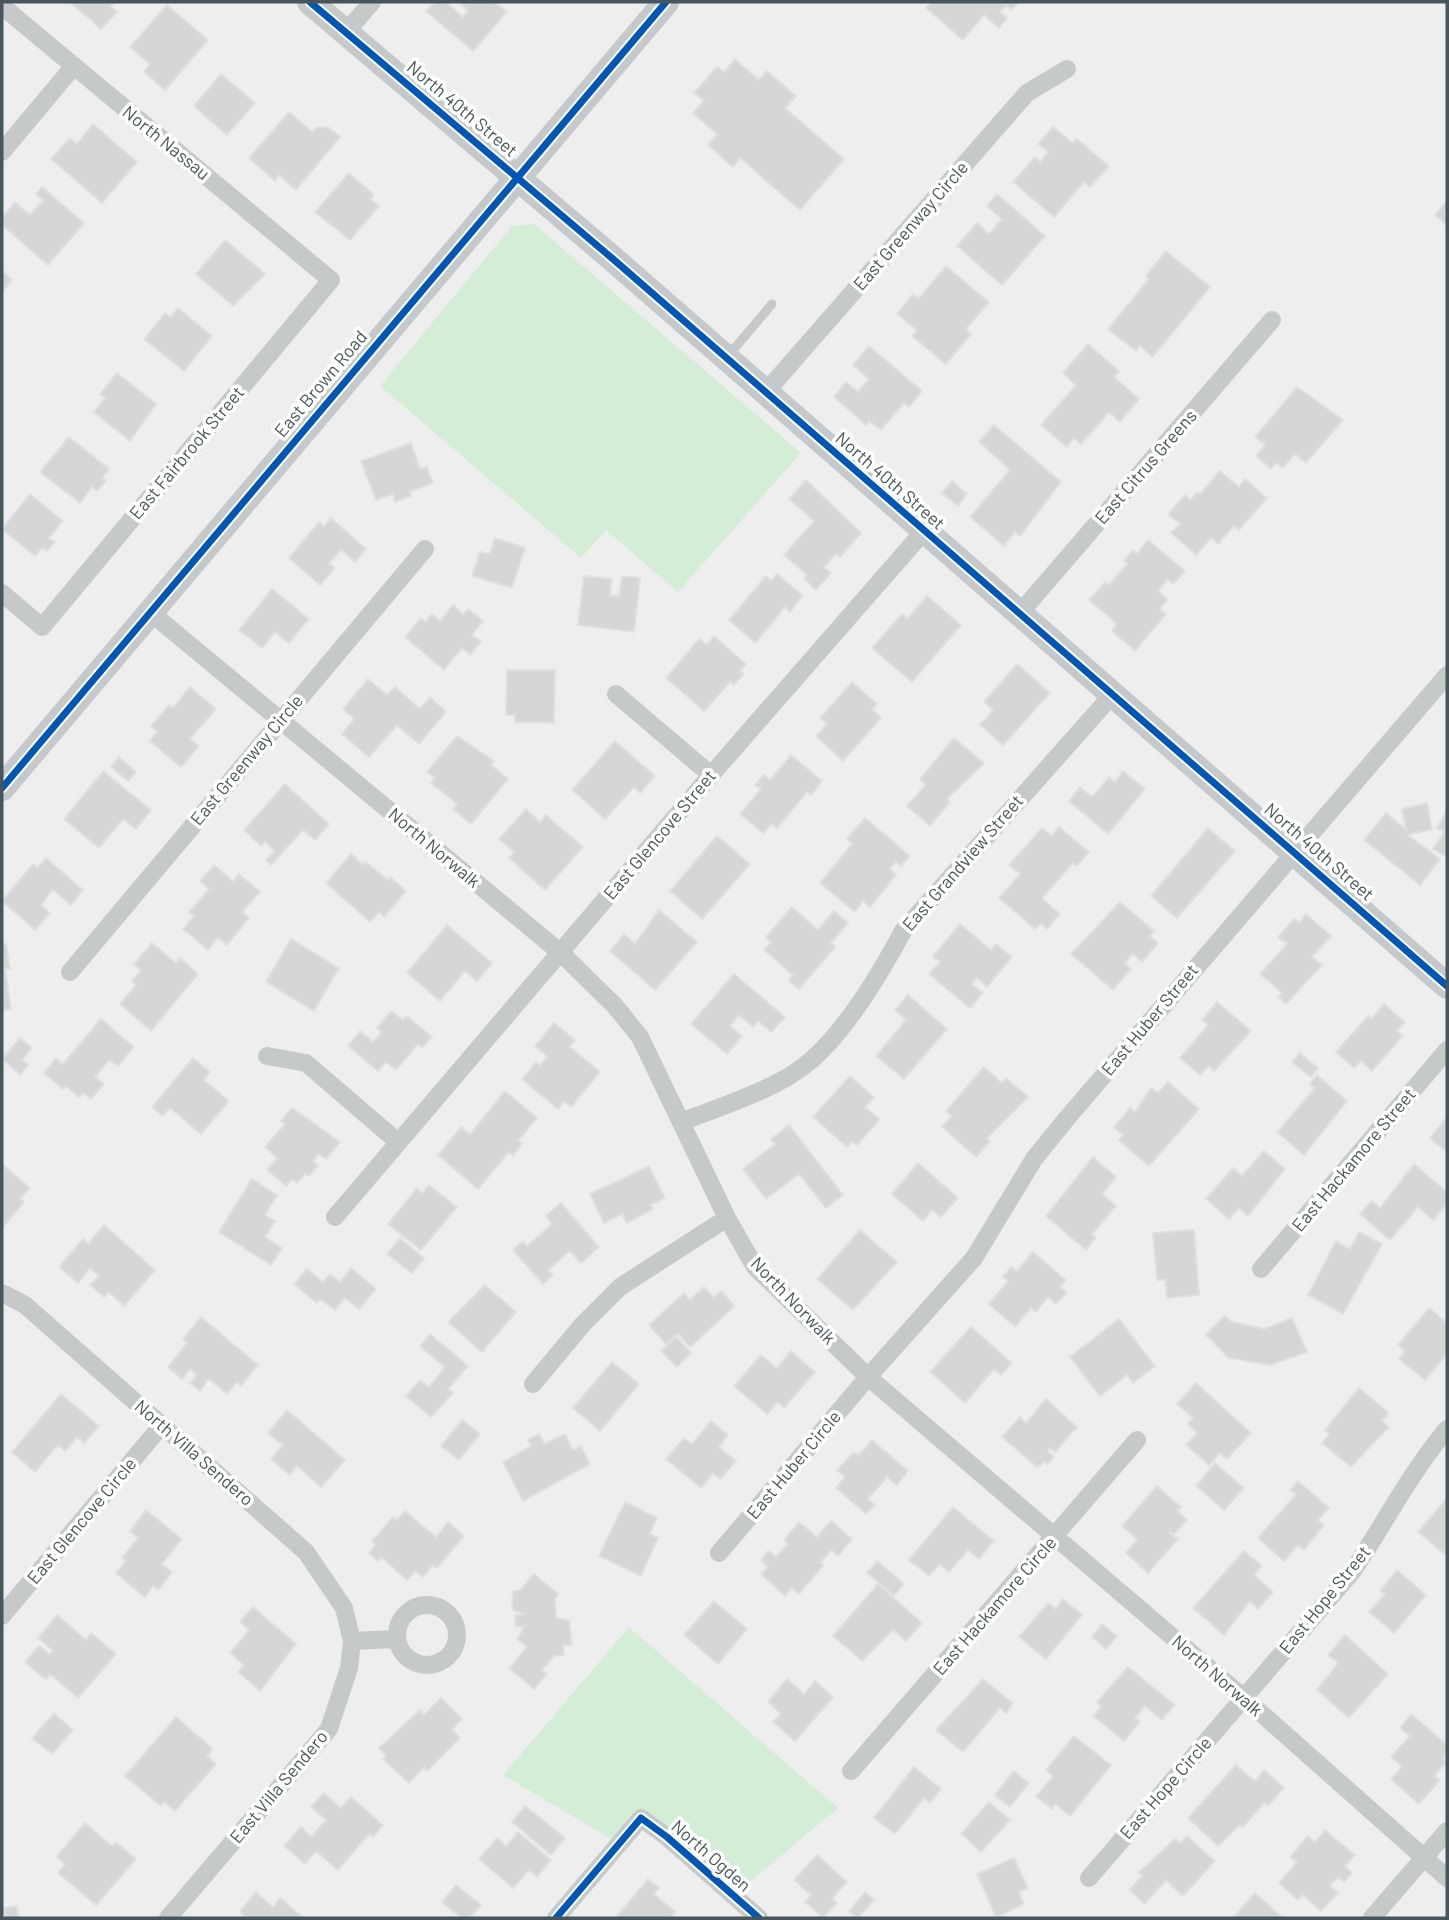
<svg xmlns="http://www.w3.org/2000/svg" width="1449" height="1920" font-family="Barlow,sans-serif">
	<rect width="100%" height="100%" fill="#efeeee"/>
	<path fill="#d3edd6" d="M534,224L801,453L678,592L606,530L581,558L380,386L512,226Z
		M629,1627L838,1808L733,1896L641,1819L618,1843L503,1775Z"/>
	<path fill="#d5d6d7" stroke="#e0e0e1" stroke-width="2" d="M70,2H115L111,7L117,12L101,29Z
		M435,2H446L463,17L468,10L458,2H495L507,12L473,51L426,11Z
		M931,2H1019L1011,10L1006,5L1000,12L1007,18L999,28L984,15L963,40L926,8Z
		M167,5L208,40L165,90L144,72L150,64L130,47Z
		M735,59L759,80L767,71L796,96L785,108L844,159L800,210L740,158L733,167L708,145L717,134L693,113L704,101L694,93L717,67L724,72Z
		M221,74L255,103L227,135L194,106Z
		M289,112L312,132L316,128L328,127L340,137L296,190L279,175L275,181L249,158Z
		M93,124L137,162L102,203L51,159L70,138L77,144Z
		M1053,127L1073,143L1077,139L1109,166L1090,187L1084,182L1054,217L1013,182L1035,157L1040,162L1048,152L1038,144Z
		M349,173L374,195L371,199L379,206L350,240L315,212Z
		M42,187L84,223L48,265L2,225V218L15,202L30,215L43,200L36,194Z
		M997,194L1045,236L1002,285L957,246L977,223L989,234L1002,219L987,206Z
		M1447,201V225L1435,215Z
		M225,240L265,274L233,306L196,274Z
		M1166,251L1210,287L1153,357L1140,346L1136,351L1108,329L1149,279L1146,276Z
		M946,266L989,302L966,329L971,334L946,364L912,336L917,330L897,314L913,294L918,299Z
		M2,271L12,280L2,292Z
		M178,308L212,336L184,371L144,339L165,313L171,317Z
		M1088,344L1119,371L1114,377L1139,399L1120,422L1109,412L1081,444L1074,438L1067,447L1041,425L1076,385L1063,373Z
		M869,346L922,391L909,407L904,403L881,430L869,421L866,425L834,397L846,382L858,392L869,379L853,365Z
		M117,373L156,404L130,441L94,412L105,398L100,394Z
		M1297,387L1343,420L1306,463L1295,454L1283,468L1276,463L1271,469L1256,456L1265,445L1255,437Z
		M994,425L1061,482L1020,536L1015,532L1004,546L970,517L1010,470L979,442Z
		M69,437L109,469L102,478L106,481L97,491L92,487L80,503L40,472Z
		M411,443L420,469L427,467L433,483L410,492L411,496L395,502L393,494L376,500L361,461Z
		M1220,471L1239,487L1245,479L1267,498L1239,530L1234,526L1218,544L1211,538L1196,555L1171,533L1180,524L1168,514L1185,495L1190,500L1197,492L1200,494Z
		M806,480L861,533L840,557L836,554L824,567L831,573L816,590L804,579L807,575L784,555L814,521L789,499Z
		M952,481L967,494L958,506L942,493Z
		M30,494L63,521L49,538L55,542L47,551L42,548L35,556L2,529Z
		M331,518L366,549L355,562L341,550L329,563L335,568L320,585L289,558L319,522L324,526Z
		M495,538L525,548L512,588L472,576L480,552L490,554Z
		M1148,540L1185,571L1173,584L1168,579L1158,591L1168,599L1160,609L1166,614L1135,651L1112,631L1117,624L1089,600L1105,582L1109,585L1127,564L1124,561L1133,550L1137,554Z
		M777,574L803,596L790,612L785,607L755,643L729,620L766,576L771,581Z
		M584,576L612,579L610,595L619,596L622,576L640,578L634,632L578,625Z
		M272,589L309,619L289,643L275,632L262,648L239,630Z
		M927,596L961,625L912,682L872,648L902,614L907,619Z
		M453,605L463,614L468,609L483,621L472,635L481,642L470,655L462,648L444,670L405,637L421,618L425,622L432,614L440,621Z
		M714,636L746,664L740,671L744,674L734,685L730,682L704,711L666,678L699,639L707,645Z
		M1017,664L1050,693L1003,745L980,725L993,710L984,702Z
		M507,670H555L554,723L515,722V715H506Z
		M368,679L387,695L395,687L420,709L430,697L446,712L419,744L397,725L369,757L342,734L354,719L343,709Z
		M852,682L877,704L872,709L881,718L843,761L816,736L827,724L820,718Z
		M190,687L216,709L190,739L199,746L181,767L150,741L157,732L151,726L169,705L173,708Z
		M457,736L494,761L491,765L508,779L471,824L453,809L457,804L431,783L435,778L427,772Z
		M954,738L984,763L947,799L950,802L930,826L907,806L926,784L920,779Z
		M615,741L655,776L640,793L634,787L605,819L572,790Z
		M791,755L822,781L811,795L807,792L777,828L772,824L763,833L740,814L761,789L755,785L764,775L770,780Z
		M119,757L136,772L128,781L111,767Z
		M103,771L151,810L136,829L123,819L99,848L64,819Z
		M1123,771L1145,789L1108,834L1069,801L1080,787L1092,797L1109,777L1115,782Z
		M285,784L329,824L315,840L303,830L271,865L266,860L275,851L265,842L261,846L244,830Z
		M1427,803L1432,829L1408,835L1440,859L1420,885L1364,840L1386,813L1406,830L1402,809Z
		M526,809L540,822L546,815L583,847L545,890L509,858L514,852L499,839Z
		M1447,811V857L1433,849L1444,832L1437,828Z
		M865,818L910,856L901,866L896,862L890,869L896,875L870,907L863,901L855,912L820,883L852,844L847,839Z
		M1059,827L1089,852L1077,866L1073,863L1042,898L1060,914L1047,929L1041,923L1035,929L999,898L1020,874L1009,865L1042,828L1052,836Z
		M1208,828L1235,851L1177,918L1151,896Z
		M717,836L750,864L702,919L670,891Z
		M351,854L363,865L366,862L388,880L390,877L406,891L384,917L379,912L370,922L326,883Z
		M46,858L83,890L71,905L53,890L41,905L50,913L35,930L2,901L33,864L37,868Z
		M214,865L233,881L239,874L260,892L242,912L249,918L227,945L218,938L208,950L183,929L194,916L189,912L209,889L200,881Z
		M1120,902L1154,931L1150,936L1158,943L1142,962L1133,954L1125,963L1131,969L1113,990L1071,954Z
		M792,907L818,930L834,911L848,923L831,943L835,947L799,989L789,981L793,975L764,950L771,942L766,937Z
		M659,910L697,942L655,990L610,951L624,934L635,944Z
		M1306,914L1331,936L1312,957L1322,965L1286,1004L1278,997L1282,993L1260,974L1287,944L1278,937L1294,919L1299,923Z
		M960,924L991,950L996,944L1012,957L987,987L977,978L972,984L983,993L970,1008L929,974L940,962L933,956Z
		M447,925L492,963L477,981L465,971L440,1001L407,973Z
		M291,939L339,968L314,1011L266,982Z
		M152,943L176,963L180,958L198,974L151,1031L120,1004L136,985L132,981L141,970L134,964Z
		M2,944H6L10,969H5L11,1009L2,1011Z
		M734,974L785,1017L771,1032L758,1021L753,1027L739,1015L730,1026L742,1036L727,1054L691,1024Z
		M908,995L947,1029L904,1079L876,1056L906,1020L895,1010Z
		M1217,1002L1251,1031L1214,1071L1209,1066L1200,1075L1180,1058L1208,1025L1202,1020Z
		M1384,1004L1405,1022L1397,1031L1403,1036L1372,1071L1361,1061L1354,1068L1336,1052L1368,1016L1371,1019Z
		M391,1011L403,1020L407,1016L432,1037L422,1048L418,1044L396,1070L386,1062L378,1071L348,1046L360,1031L373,1042L382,1032L377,1028Z
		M101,1019L134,1047L118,1066L109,1060L95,1077L104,1084L91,1099L83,1093L79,1097L66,1086L63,1089L44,1073L56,1058L63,1064Z
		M554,1023L575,1040L570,1047L600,1072L571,1107L564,1101L558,1109L522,1079L536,1062L540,1065L547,1056L535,1046Z
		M20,1038L32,1048L22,1060L28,1065L20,1075L2,1059Z
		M1300,1053L1318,1068L1311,1077L1292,1062Z
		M193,1058L210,1072L204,1080L229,1101L201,1134L170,1108L163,1116L152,1107Z
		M984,1067L1002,1083L1006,1078L1028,1097L987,1138L990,1141L976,1157L942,1127L952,1116L946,1111Z
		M1317,1075L1347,1101L1304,1155L1277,1132L1315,1088L1310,1084Z
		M850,1076L874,1097L865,1107L880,1119L857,1145L852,1141L847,1147L813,1117Z
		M1168,1082L1199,1109L1149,1166L1119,1140L1123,1135L1114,1127L1130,1108L1135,1112L1151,1088L1158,1093Z
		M505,1091L537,1118L518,1141L522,1144L513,1156L509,1152L478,1189L438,1155L461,1127L470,1134Z
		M292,1108L340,1142L326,1159L319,1154L313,1161L318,1166L309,1176L305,1174L297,1183L292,1179L286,1186L267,1170L277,1158L265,1147L285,1124L281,1121Z
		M1447,1117V1152L1430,1138Z
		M789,1125L843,1195L826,1208L799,1174L766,1199L743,1169L775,1144L771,1139Z
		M1264,1151L1285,1169L1248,1216L1239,1208L1229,1219L1206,1199L1233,1168L1242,1176Z
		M1093,1157L1116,1177L1102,1194L1116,1206L1092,1234L1096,1237L1086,1250L1046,1216Z
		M918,1163L958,1198L941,1217L932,1210L923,1221L892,1194Z
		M2,1164L30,1188L20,1199L24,1202L3,1227Z
		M1414,1164L1447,1192V1204L1433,1220L1418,1207L1390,1240L1360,1214L1372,1201L1380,1208Z
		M649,1166L665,1198L651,1205L653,1209L627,1223L622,1214L604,1223L590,1194Z
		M252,1179L277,1195L265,1215L275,1221L265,1237L282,1248L271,1265L219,1232Z
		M429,1185L457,1207L421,1250L388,1224L417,1188L422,1193Z
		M561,1203L599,1247L581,1263L570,1251L548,1270L553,1275L543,1284L513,1250L523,1241L527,1246L552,1224L546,1216Z
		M104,1225L155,1270L124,1306L109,1292L104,1297L90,1285L99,1276L90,1268L78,1283L59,1267L83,1239L88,1244Z
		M860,1230L897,1262L853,1310L817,1279Z
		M1194,1230L1199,1295L1167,1298L1165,1280H1157L1153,1233Z
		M1359,1232L1382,1244L1343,1314L1308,1295L1336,1241L1350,1249Z
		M400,1238L424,1258L412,1273L387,1254Z
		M1033,1252L1066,1280L1060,1287L1067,1293L1056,1304L1048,1297L1036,1312L1031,1308L1015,1327L989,1304L1008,1281L1003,1277L1011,1267L1017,1271Z
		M351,1268L376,1289L359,1309L345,1298L335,1310L320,1299L317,1303L294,1284L307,1269L323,1282L330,1274L340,1282Z
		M485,1285L516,1312L482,1352L448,1322Z
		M704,1287L714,1297L721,1291L735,1306L690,1347L678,1334L666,1344L649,1325L684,1293L690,1300Z
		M1429,1308L1447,1323V1354L1425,1380L1399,1359L1405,1351L1398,1345Z
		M1224,1316L1233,1322L1264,1329L1292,1318L1307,1352L1270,1365L1229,1358L1206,1335Z
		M201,1317L258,1365L241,1386L237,1382L227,1394L209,1379L200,1391L190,1383L197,1375L190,1369L182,1379L168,1367L187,1343L183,1339Z
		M1119,1319L1155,1366L1133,1383L1127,1375L1100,1396L1070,1357Z
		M971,1327L1012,1363L1001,1375L994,1369L965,1403L930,1372Z
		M430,1334L468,1366L448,1389L453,1393L431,1417L406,1396L420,1380L429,1387L445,1367L420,1346Z
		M676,1337L691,1353L677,1367L661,1351Z
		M791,1351L815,1372L784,1408L778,1402L767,1414L734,1386L761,1355L777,1368Z
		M612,1362L639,1384L600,1431L573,1408Z
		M1196,1383L1251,1433L1227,1459L1220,1453L1209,1465L1186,1445L1197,1433L1188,1424L1193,1418L1177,1404Z
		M1359,1388L1389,1413L1382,1421L1389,1427L1351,1467L1322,1443L1329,1434L1325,1430Z
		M61,1394L99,1426L84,1443L77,1437L65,1451L58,1445L35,1472L12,1452Z
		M1046,1399L1077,1427L1055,1452L1050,1448L1048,1451L1054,1457L1048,1464L1045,1462L1037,1467L1002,1437L1020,1417L1026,1423Z
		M287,1410L345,1460L321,1487L297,1466L290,1475L271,1459L283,1445L268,1433Z
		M462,1420L480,1434L459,1460L441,1446Z
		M711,1421L728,1435L719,1447L736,1461L720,1479L713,1473L701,1488L666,1459L684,1438L692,1444Z
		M539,1434L545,1444L565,1434L573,1450L581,1446L590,1464L523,1501L503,1462L531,1446L528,1440Z
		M872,1440L908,1471L897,1485L887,1477L868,1499L875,1505L866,1514L836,1488L845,1477L837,1470L854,1452L858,1456Z
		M1215,1463L1244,1488L1224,1510L1196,1486Z
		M1298,1481L1329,1508L1318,1520L1324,1525L1304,1550L1298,1545L1284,1561L1258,1538L1296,1494L1290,1490Z
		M1157,1486L1181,1507L1177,1511L1187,1520L1174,1534L1169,1532L1178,1539L1148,1573L1126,1553L1137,1539L1122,1526Z
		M1447,1498V1556L1418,1532Z
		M625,1502L657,1518L650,1534L658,1538L641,1576L599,1556Z
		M953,1507L994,1541L979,1559L968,1550L949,1572L940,1564L929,1576L909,1560Z
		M146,1510L182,1539L162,1564L172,1572L158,1590L153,1586L145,1597L116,1573L126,1561L122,1558L138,1538L130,1531Z
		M405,1511L436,1537L448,1522L464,1536L437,1568L433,1565L423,1577L415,1571L407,1580L381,1557L378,1561L369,1553L376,1545L372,1541L393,1517L397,1520Z
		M831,1521L852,1539L838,1556L831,1550L820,1563L823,1566L799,1594L792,1588L785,1596L761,1574L768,1567L761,1560L768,1551L776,1557L788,1544L784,1540L799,1522L817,1537Z
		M1244,1551L1262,1566L1254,1575L1273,1592L1258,1609L1250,1601L1224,1635L1193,1608Z
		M877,1561L904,1584L894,1596L867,1573Z
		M1397,1570L1426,1595L1394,1633L1369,1612L1385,1594L1380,1591Z
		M534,1574L558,1594L555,1599L556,1618L569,1620L572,1645H563L564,1655L554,1656L542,1670L547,1674L534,1689L509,1668L527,1647L517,1639L525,1626L516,1627L515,1615L524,1614L512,1609L513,1591L520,1590Z
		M878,1584L922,1623L906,1641L893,1630L862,1661L833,1636Z
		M1063,1599L1082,1615L1046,1659L1019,1637L1048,1603L1056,1609Z
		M714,1601L747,1629L718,1664L684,1635Z
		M253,1607L296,1644L260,1691L238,1672L244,1665L230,1653L249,1630L240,1622Z
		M57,1615L86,1640L91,1633L116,1654L78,1698L50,1674L46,1680L25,1662L39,1646L49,1654L53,1651L38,1638Z
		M1102,1624L1117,1636L1106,1649L1092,1637Z
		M1345,1635L1388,1674L1349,1718L1317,1690L1338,1663L1328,1655Z
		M1128,1667L1175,1705L1162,1720L1145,1706L1135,1718L1140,1722L1124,1741L1093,1716L1101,1707L1097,1702Z
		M787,1679L804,1694L815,1681L833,1697L795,1741L773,1722L781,1714L768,1702Z
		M983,1679L1013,1703L1006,1713L1000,1708L963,1752L936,1730Z
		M441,1698L462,1719L452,1729L460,1738L427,1771L424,1767L409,1783L383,1759L386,1756L379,1748L420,1710L424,1715Z
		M54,1713L73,1730L52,1754L32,1738Z
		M1411,1714L1447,1745V1753L1443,1758L1446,1762L1434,1776L1440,1780L1419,1804L1391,1779L1402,1767L1391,1757L1410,1736L1400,1728Z
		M176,1717L213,1749L207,1756L216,1764L175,1811L164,1802L161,1806L125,1776Z
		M1074,1736L1111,1765L1070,1816L1055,1804L1052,1809L1036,1796L1053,1776L1046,1770Z
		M1236,1765L1255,1781L1264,1770L1284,1788L1268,1806L1264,1803L1243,1827L1240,1825L1218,1846L1188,1818Z
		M914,1767L941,1789L930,1803L924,1798L895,1834L874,1818Z
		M1014,1771L1029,1783L1010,1807L995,1795Z
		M324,1793L341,1808L351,1797L383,1825L373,1837L369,1834L338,1870L316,1851L305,1864L284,1846L301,1827L311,1837L326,1820L311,1807Z
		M989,1802L1010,1820L981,1852L961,1834Z
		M525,1806L565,1838L551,1855L512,1822Z
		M85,1823L112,1846L116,1842L136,1859L96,1905L58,1873L65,1864L56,1857Z
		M1325,1830L1355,1855L1345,1866L1352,1873L1344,1882L1338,1877L1330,1886L1338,1893L1321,1911L1303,1895L1298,1900L1279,1883L1297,1862L1290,1857L1308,1836L1315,1842Z
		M518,1832L551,1860L537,1877L529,1870L513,1888L479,1859L497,1838L506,1846Z
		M1187,1836L1215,1861L1183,1896L1166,1880L1145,1904L1129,1890L1142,1876L1138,1873L1175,1839L1180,1843Z
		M817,1855L847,1882L832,1898L837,1903L823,1918L805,1902L811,1895L794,1880Z
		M1014,1858L1028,1888L1019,1892L1024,1904L996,1917L977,1874Z
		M648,1879L659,1888L654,1894L676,1912L671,1918H620L617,1916Z
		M456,1885L481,1905L469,1918H462L442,1902Z
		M256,1892L273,1907L280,1898L304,1918H245L240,1911Z
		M865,1892L874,1900L858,1918L849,1911Z
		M1255,1893L1283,1918H1233Z
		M17,1906L19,1918H5L4,1908Z"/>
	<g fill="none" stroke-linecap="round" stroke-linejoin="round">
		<path stroke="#c6c9ca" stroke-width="9" d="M728,356L772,304"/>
		<path stroke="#c6c9ca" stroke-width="18" d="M2,6L331,280L42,627L2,593
			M346,32L372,2
			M2,152L73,67
			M764,394L1027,93L1067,69
			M150,612L561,953L615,1006L640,1037L727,1218L755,1267L868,1377L1244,1698L1447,1878
			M1020,613L1272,320
			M616,694L711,775
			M70,972L425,549
			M267,1056L306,1063L398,1142
			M681,1122C719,1107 778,1089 809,1062C846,1031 880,974 903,931L1113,694
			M335,1217L711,775L924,531
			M1261,1269L1447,1050
			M2,1293L25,1305L306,1552L344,1608L352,1641L349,1668L329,1729L168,1918
			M533,1384L583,1324L620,1287L727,1218
			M719,1553L868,1377L974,1258L1034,1159L1068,1117L1447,675
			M397 1635a30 30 0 1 1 60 0a30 30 0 1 1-60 0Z
			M2,1616L162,1425
			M352,1641L397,1639
			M851,1771L1137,1440
			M1089,1878L1352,1572C1385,1523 1408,1476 1447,1429
			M556,1918L641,1818L667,1837L759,1918
			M1372,1918L1447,1831"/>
		<path stroke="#c5c9cb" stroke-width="26" d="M310,2L613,259L1447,986
			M2,788L666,2"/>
		<g stroke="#fff" stroke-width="11">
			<path id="cycleway" d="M310,2L613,259L1447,986
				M2,788L666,2
				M556,1918L641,1818L667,1837L759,1918"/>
		</g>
		<use href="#cycleway" stroke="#0057b8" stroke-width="7"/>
	</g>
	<g text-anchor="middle" stroke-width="7" stroke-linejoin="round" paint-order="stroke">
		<g font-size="18" fill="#46565a" stroke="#fff">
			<text transform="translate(462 109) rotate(40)" y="6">North 40th Street</text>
			<text transform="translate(166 143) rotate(39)" y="6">North Nassau</text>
			<text transform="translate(911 226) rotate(-49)" y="6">East Greenway Circle</text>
			<text transform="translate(321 384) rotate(-50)" y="6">East Brown Road</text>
			<text transform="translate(187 453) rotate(-50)" y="6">East Fairbrook Street</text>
			<text transform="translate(1146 467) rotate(-49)" y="6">East Citrus Greens</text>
			<text transform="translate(890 481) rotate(41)" y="6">North 40th Street</text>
			<text transform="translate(247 760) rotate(-50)" y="6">East Greenway Circle</text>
			<text transform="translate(660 835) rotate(-50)" y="6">East Glencove Street</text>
			<text transform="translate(434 848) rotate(40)" y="6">North Norwalk</text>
			<text transform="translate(1319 852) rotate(41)" y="6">North 40th Street</text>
			<text transform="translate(963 863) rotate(-49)" y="6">East Grandview Street</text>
			<text transform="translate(1150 1020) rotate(-50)" y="6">East Huber Street</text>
			<text transform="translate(1354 1160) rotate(-50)" y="6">East Hackamore Street</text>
			<text transform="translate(793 1301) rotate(46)" y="6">North Norwalk</text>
			<text transform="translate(194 1453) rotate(41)" y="6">North Villa Sendero</text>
			<text transform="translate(794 1465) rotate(-50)" y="6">East Huber Circle</text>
			<text transform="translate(82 1521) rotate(-50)" y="6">East Glencove Circle</text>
			<text transform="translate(1325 1600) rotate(-51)" y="6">East Hope Street</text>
			<text transform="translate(995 1606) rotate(-49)" y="6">East Hackamore Circle</text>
			<text transform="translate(1217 1676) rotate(41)" y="6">North Norwalk</text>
			<text transform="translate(279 1787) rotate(-50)" y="6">East Villa Sendero</text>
			<text transform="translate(1166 1788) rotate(-49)" y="6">East Hope Circle</text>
			<text transform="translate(711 1856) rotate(41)" y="6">North Ogden</text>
		</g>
	</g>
	<rect width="1449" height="1920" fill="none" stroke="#46565a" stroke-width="7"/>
</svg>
